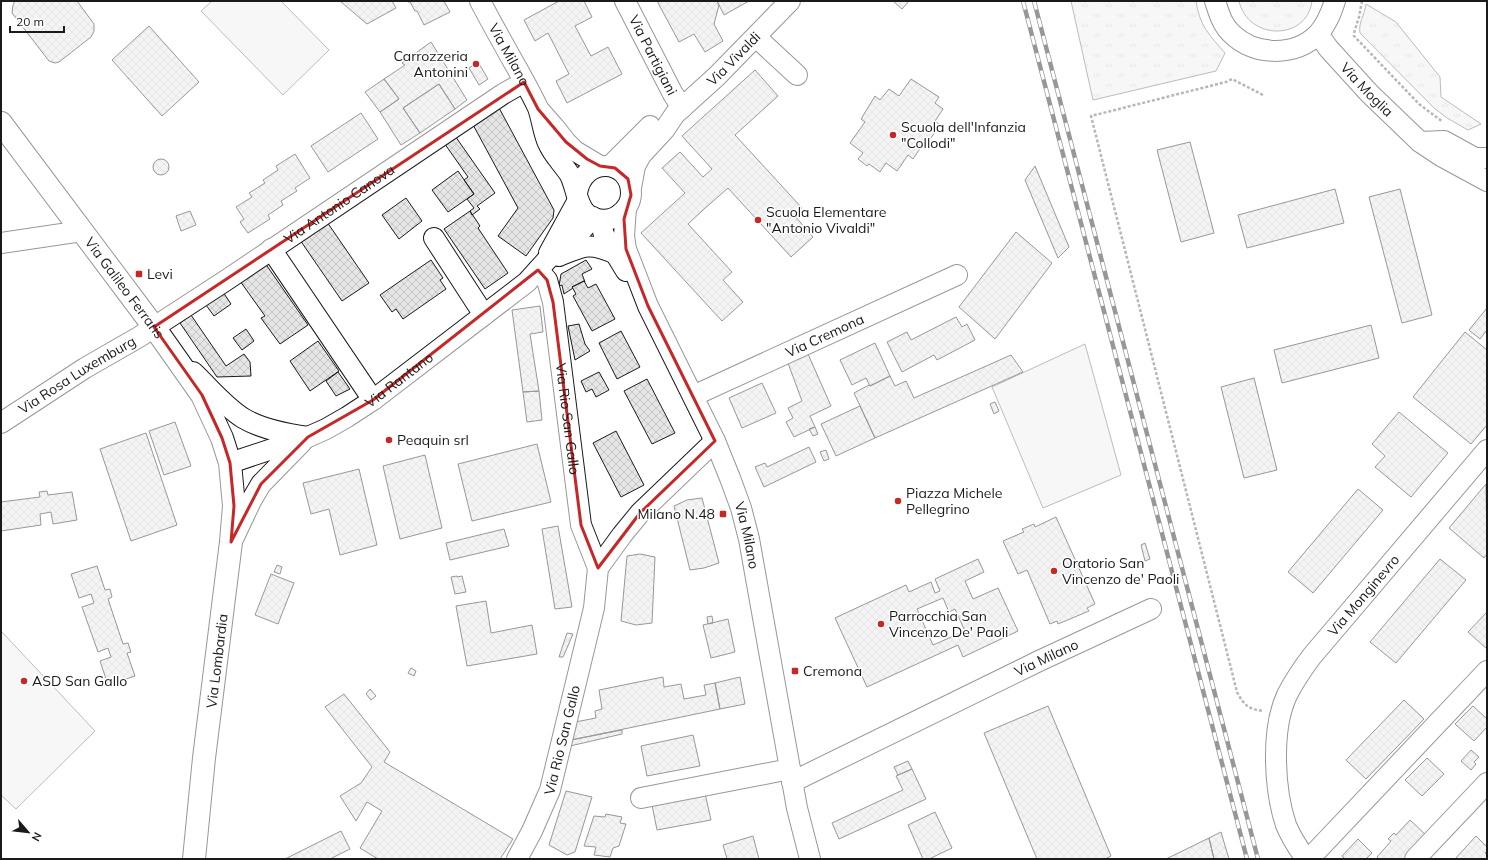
<svg xmlns="http://www.w3.org/2000/svg" width="1488" height="860" font-family="Mulish,sans-serif">
	<defs>
		<pattern id="grass-tufts" width="24" height="20" patternUnits="userSpaceOnUse"><rect width="24" height="20" fill="#ededed"/><path d="M3 7l-1-3M5 7V3M7 7l1-3M15 17l-1-3M17 17v-4M19 17l1-3" fill="none" stroke="#cbcbcb"/></pattern>
		<pattern id="building-cross-hatch" width="8" height="8" patternUnits="userSpaceOnUse"><rect width="8" height="8" fill="#e6e6e6"/><path d="M0 0l8 8M0 8l8-8" fill="none" stroke="#c5c5c5"/></pattern>
	</defs>
	<rect width="100%" height="100%" fill="#fff"/>
	<path fill="url(#grass-tufts)" stroke="#6a6a6a" d="M1071,1H1196C1199,25 1210,36 1225,53L1216,71L1093,100Z
		M1239,1H1312C1307,41 1248,41 1239,1Z
		M1366,4L1396,22L1440,77L1441,97L1481,124L1468,130L1447,118L1434,108L1360,33C1358,23 1365,14 1366,4Z"/>
	<path fill="#ededed" stroke="#6a6a6a" d="M212,1H281L329,50L283,95L201,11Z
		M1085,344L1121,475L1043,508L992,387Z
		M1,631L95,731L16,809L1,795Z"/>
	<path fill="url(#building-cross-hatch)" stroke="#1a1a1a" fill-rule="evenodd" d="M15,1H77L94,24V31L91,37L59,62L55,63L49,61L12,13L13,5Z
		M340,1H392L396,8L367,24Z
		M408,1H444L450,12L424,25L417,11H415L410,2H408Z
		M559,1H584L592,17L575,26L591,56L608,47L622,74L567,103L556,81L569,74L548,33L535,41L524,20Z
		M657,1H717L719,5L714,24L723,41L705,52L694,34L679,42Z
		M717,1H749L724,15Z
		M893,1H909L902,9Z
		M149,26L199,82L162,116L112,60Z
		M431,42L467,100L455,109L439,84L403,108L420,133L401,145L380,112L399,99L384,79L405,65L402,63Z
		M478,62L488,79L479,85L469,68Z
		M755,70L778,96L735,135L802,208L794,215L813,237L791,257L728,188L703,210L688,224L732,272L723,280L743,302L722,321L641,233L685,193L662,168L680,152L703,177L712,169L682,136Z
		M384,79L399,99L380,112L365,92Z
		M911,79L939,97L935,103L943,109L935,121L940,125L928,142L925,141L913,159L908,155L897,171L886,163L880,172L869,164L867,166L858,159L863,153L850,143L865,122L861,119L875,96L880,100L889,89L899,96Z
		M439,84L455,109L420,133L403,108Z
		M498,106L554,210L553,218L526,256L498,236L518,208L471,121Z
		M361,113L378,139L328,172L311,146Z
		M453,133L495,193L477,206L480,209L472,215L470,211L474,208L467,199L474,194L464,180L468,177L442,140Z
		M1190,142L1214,233L1181,242L1157,150Z
		M295,154L310,178L295,188L297,191L281,201L283,205L268,215L270,219L248,233L240,222L244,219L236,207L252,197L249,193L265,183L263,180L278,170L276,166Z
		M153 167a8 8 0 1 1 16 0a8 8 0 1 1-16 0Z
		M1035,166L1069,247L1058,258L1025,180Z
		M458,171L474,194L448,212L432,190Z
		M1335,189L1344,223L1247,248L1238,215Z
		M1400,189L1432,315L1402,323L1369,197Z
		M406,198L422,221L399,239L382,215Z
		M190,211L196,225L181,231L176,216Z
		M470,211L480,226L478,228L508,273L485,289L444,229Z
		M327,222L369,283L342,301L300,240Z
		M1016,232L1052,263L995,339L959,307Z
		M431,260L443,278L440,280L446,289L403,319L396,309L392,312L380,295Z
		M586,260L592,269L582,274L585,282L584,281L572,287L573,288L564,294L562,285L559,286L561,274Z
		M265,263L308,325L280,344L261,318L265,316L240,281Z
		M584,281L588,288L596,284L615,319L592,331L573,296L576,294L572,287Z
		M223,292L231,304L214,316L206,305Z
		M540,306L543,332L530,334L539,391L523,392L512,310Z
		M1487,308V330L1480,339L1469,330Z
		M191,315L226,366L244,354L250,362L251,376L217,377L180,323Z
		M956,317L962,327L967,324L975,340L937,360L934,355L902,372L887,342L907,332L911,340Z
		M579,324L585,344L590,351L575,360L568,326Z
		M1371,325L1379,358L1282,383L1274,350Z
		M246,329L254,341L242,350L233,338Z
		M621,331L640,367L617,379L599,343Z
		M1465,332L1487,350V425L1471,444L1413,397Z
		M318,341L339,371L310,391L290,361Z
		M875,343L890,376L870,386L866,378L852,385L840,360Z
		M808,354L831,406L810,416L815,427L794,437L786,422L793,418L788,408L802,401L788,363Z
		M1011,355L1023,372L875,438L854,393L869,385L870,386L890,376L895,386L906,381L914,398Z
		M338,372L350,389L336,396L326,381Z
		M599,372L609,390L596,397L592,389L586,392L581,381Z
		M1254,378L1277,470L1244,478L1221,387Z
		M647,379L675,433L652,444L624,391Z
		M762,383L776,413L742,428L729,398Z
		M539,391L542,420L527,422L523,392Z
		M995,402L999,411L994,414L990,404Z
		M860,406L875,438L836,456L821,424Z
		M1399,412L1448,453L1411,497L1375,467L1385,456L1372,444Z
		M175,422L191,466L164,475L149,431Z
		M815,427L818,434L813,436L809,429Z
		M616,431L644,485L621,497L593,443Z
		M146,433L177,525L131,541L100,449Z
		M537,444L551,502L472,521L458,464Z
		M809,447L816,462L764,487L755,467L765,463L767,467Z
		M826,450L829,459L824,461L820,452Z
		M425,455L442,528L400,539L383,466Z
		M359,469L377,545L340,555L329,509L311,514L303,483Z
		M1486,484L1487,554L1484,558L1449,528Z
		M1358,489L1383,510L1313,593L1288,572Z
		M47,491L48,495L72,492L77,520L53,524L51,512L40,514L41,525L1,531V502L40,497L39,492Z
		M702,498L719,563L704,568L690,570L674,506L687,500Z
		M1056,517L1095,604L1087,608L1089,611L1058,624L1057,621L1050,624L1027,570L1018,574L1003,541L1024,532L1022,529L1034,524L1035,527Z
		M558,526L572,607L555,609L542,529Z
		M504,529L509,546L450,560L446,543Z
		M1145,543L1150,559L1145,561L1141,545Z
		M640,554L655,557L652,623L636,625L621,621L627,556Z
		M978,559L984,572L965,581L973,599L998,588L1018,631L963,657L958,645L867,687L835,618L906,585L909,592L931,582L935,593L940,591L935,579ZM943,598L949,612L955,609L965,631L933,645L917,609Z
		M1440,559L1466,580L1396,663L1370,642Z
		M277,565L282,567L280,574L274,572Z
		M97,566L105,590L110,589L112,597L108,599L123,644L128,643L131,652L127,653L135,676L108,685L100,661L111,657L108,648L98,652L82,607L94,603L91,594L79,598L71,574Z
		M271,574L294,583L278,624L255,615Z
		M457,576V577L462,576L466,592L455,594L451,577Z
		M486,601L491,633L532,625L537,654L467,666L456,606Z
		M1487,612V649L1468,632Z
		M712,616L713,623L708,624L707,617Z
		M728,619L735,652L711,658L703,625Z
		M567,633L573,634L563,657H559Z
		M411,668L416,671L414,676L408,673Z
		M663,677L664,687L681,684L684,699L706,695L704,685L715,683L720,709L571,740L575,722L596,718L595,711L602,709L599,690Z
		M740,677L745,704L720,709L715,683Z
		M370,689L376,696L371,700L366,694Z
		M344,694L390,752L384,762L513,839L500,859H378L360,848L382,811L367,802L356,821L340,796L361,783L372,767L325,707Z
		M1404,700L1424,719L1366,779L1346,760Z
		M1048,706L1111,856L1105,859H1037L984,733Z
		M1473,706L1487,719V727L1474,741L1455,724Z
		M622,730V734L570,746L571,740Z
		M693,735L700,766L647,776L641,746Z
		M1471,750L1479,757L1474,762L1476,764L1471,770L1461,761Z
		M1427,758L1444,774L1422,796L1405,780Z
		M908,761L912,769L898,775L894,767Z
		M912,769L926,799L839,839L832,823L903,790L896,776Z
		M704,789L711,820L657,830L651,800Z
		M566,791L592,797L575,852L567,855L549,845Z
		M935,812L952,848L929,859H923L908,825Z
		M606,814L622,817L620,823L626,824L619,846L613,848L610,857L594,855L596,847L584,846L594,816L605,817Z
		M1410,820L1427,836L1405,859H1379L1377,857L1391,841L1388,839L1394,833L1396,835Z
		M341,831L350,849L330,859H285Z
		M1221,832L1229,859H1214L1209,838Z
		M753,836L759,859H727L723,845Z
		M1476,836L1487,847V851L1485,853L1487,854V859H1455Z
		M1209,838L1214,859H1165H1166Z
		M1358,839L1372,853L1366,859H1345L1342,856Z"/>
	<g fill="none" stroke-linecap="round" stroke-linejoin="round">
		<g stroke="#1a1a1a" stroke-width="22">
			<g id="minor">
				<path id="s1" d="M480,1C492,24 505,47 518,70C525,83 532,95 538,108C542,119 543,132 548,143C553,155 563,164 570,175C576,187 577,206 587,214C596,221 611,222 620,214C627,209 631,201 631,193C631,159 583,155 577,193"/>
				<path id="s2" d="M625,1L673,94L682,108"/>
				<path d="M1215,1C1219,13 1222,25 1232,34C1255,56 1295,57 1318,34C1327,24 1331,13 1335,1"/>
				<path id="s3" d="M1318,34L1329,49L1369,93L1420,142L1441,156L1487,181"/>
				<path d="M756,37L797,75"/>
				<path d="M541,112L555,128L566,142L575,151L600,166"/>
				<path d="M1420,142L1444,141L1475,158H1487"/>
				<path d="M610,166L650,126"/>
				<path id="s4" d="M631,188L635,166L641,155L665,129L675,114L717,76L790,1"/>
				<path id="s5" d="M626,208L624,236L626,249L648,306L715,441L730,478L741,508L749,539L797,808L810,859"/>
				<path d="M600,220L604,235L626,271"/>
				<path d="M434,238L484,315"/>
				<path d="M1,243L82,231"/>
				<path d="M271,249L373,400"/>
				<path d="M549,253L578,200"/>
				<path d="M559,256C583,246 589,242 614,253"/>
				<path id="s6" d="M538,270L547,280L553,302L581,525L598,568"/>
				<path d="M193,372C209,387 224,406 243,418C261,429 287,434 308,437"/>
				<path id="s7" d="M693,396L957,275"/>
				<path id="s8" d="M1,423L85,368L139,337L225,281L503,94L524,82"/>
				<path id="s9" d="M230,463L308,437L326,429L347,417L373,400L527,282L546,261L557,250L581,231L593,217"/>
				<path d="M233,539L251,501L261,484L302,442"/>
				<path id="s10" d="M792,782L1039,661L1151,609"/>
				<path d="M641,798L790,769"/>
				<path id="s11" d="M517,859L532,831L550,790L594,608L598,568L622,535L640,513L715,441"/>
				<path id="s12" d="M1306,859C1298,848 1291,837 1286,825C1274,789 1271,729 1287,695C1294,681 1303,668 1312,656L1487,450"/>
				<path d="M1309,859L1487,671"/>
				<path d="M1415,859L1487,783"/>
			</g>
		</g>
		<g stroke="#1a1a1a" stroke-width="24">
			<g id="major">
				<path id="s13" d="M1,123L154,327L202,395L222,438L230,463L234,506L231,542L204,758L194,859"/>
			</g>
		</g>
		<path stroke="#5f5f5f" stroke-width="2.5" stroke-dasharray="3 2" stroke-linecap="butt" d="M1362,1L1359,17L1354,33V36L1419,104L1443,122
			M1263,95L1232,79L1226,82L1091,116L1237,692C1244,705 1248,709 1263,711"/>
		<use href="#minor" stroke="#fff" stroke-width="20"/>
		<use href="#major" stroke="#fff" stroke-width="22"/>
		<g stroke="#1a1a1a" stroke-width="4.5">
			<path id="rail" d="M1023,1L1247,859
				M1034,1L1258,859"/>
		</g>
		<use href="#rail" stroke="#fff" stroke-width="3" stroke-dasharray="9" stroke-linecap="butt"/>
	</g>
	<path d="M0 0H1488V860H0ZM524,82L538,109L566,142L587,159L600,166L615,168L628,179L631,195L624,219L626,249L648,306L715,441L640,513L598,568L581,525L553,302L547,280L538,270L373,400L308,437L261,484L231,542L234,506L230,463L222,438L202,395L154,327Z" fill="#fff" fill-opacity=".55" fill-rule="evenodd"/>
	<path fill="none" stroke="#c62828" stroke-width="3" stroke-linejoin="round" d="M524,82L538,109L566,142L587,159L600,166L615,168L628,179L631,195L624,219L626,249L648,306L715,441L640,513L598,568L581,525L553,302L547,280L538,270L373,400L308,437L261,484L231,542L234,506L230,463L222,438L202,395L154,327Z"/>
	<g fill="#c62828" stroke="#fff" stroke-width="1.5">
		<circle cx="476" cy="64" r="4"/>
		<circle cx="893" cy="135" r="4"/>
		<circle cx="758" cy="220" r="4"/>
		<rect x="135" y="270" width="8" height="8" rx="2"/>
		<circle cx="389" cy="440" r="4"/>
		<circle cx="898" cy="501" r="4"/>
		<rect x="719" y="510" width="8" height="8" rx="2"/>
		<circle cx="1054" cy="571" r="4"/>
		<circle cx="881" cy="624" r="4"/>
		<rect x="791" y="667" width="8" height="8" rx="2"/>
		<circle cx="24" cy="681" r="4"/>
	</g>
	<g text-anchor="middle" stroke-width="3" stroke-linejoin="round" paint-order="stroke">
		<g font-size="14" fill="#1a1a1a" stroke="#fff">
			<text dy="5" stroke="none"><textPath href="#s1" startOffset="61">Via Milano</textPath></text>
			<text dy="5" stroke="none"><textPath href="#s2" startOffset="61">Via Partigiani</textPath></text>
			<text dy="5" stroke="none"><textPath href="#s4" startOffset="169">Via Vivaldi</textPath></text>
			<text dy="5" stroke="none"><textPath href="#s3" startOffset="74">Via Moglia</textPath></text>
			<text dy="5" stroke="none"><textPath href="#s8" startOffset="403">Via Antonio Canova</textPath></text>
			<text dy="5" stroke="none"><textPath href="#s13" startOffset="206">Via Galileo Ferraris</textPath></text>
			<text dy="5" stroke="none"><textPath href="#s7" startOffset="145">Via Cremona</textPath></text>
			<text dy="5" stroke="none"><textPath href="#s8" startOffset="90">Via Rosa Luxemburg</textPath></text>
			<text dy="5" stroke="none"><textPath href="#s9" startOffset="190">Via Rantano</textPath></text>
			<text dy="5" stroke="none"><textPath href="#s6" startOffset="154">Via Rio San Gallo</textPath></text>
			<text dy="5" stroke="none"><textPath href="#s5" startOffset="353">Via Milano</textPath></text>
			<text dy="5" stroke="none"><textPath href="#s12" startOffset="298">Via Monginevro</textPath></text>
			<text dy="5" stroke="none"><textPath href="#s10" startOffset="283">Via Milano</textPath></text>
			<text transform="translate(217 661) rotate(-83)" y="5">Via Lombardia</text>
			<text dy="5" stroke="none"><textPath href="#s11" startOffset="128">Via Rio San Gallo</textPath></text>
		</g>
		<g font-size="14" fill="#1a1a1a" stroke="#fff" text-anchor="start">
			<text x="468" y="61" text-anchor="end">Carrozzeria<tspan x="468" dy="16">Antonini</tspan></text>
			<text x="901" y="132">Scuola dell'Infanzia<tspan x="901" dy="16">"Collodi"</tspan></text>
			<text x="766" y="217">Scuola Elementare<tspan x="766" dy="16">"Antonio Vivaldi"</tspan></text>
			<text x="147" y="279">Levi</text>
			<text x="397" y="445">Peaquin srl</text>
			<text x="906" y="498">Piazza Michele<tspan x="906" dy="16">Pellegrino</tspan></text>
			<text x="715" y="519" text-anchor="end">Milano N.48</text>
			<text x="1062" y="568">Oratorio San<tspan x="1062" dy="16">Vincenzo de' Paoli</tspan></text>
			<text x="889" y="621">Parrocchia San<tspan x="889" dy="16">Vincenzo De' Paoli</tspan></text>
			<text x="803" y="676">Cremona</text>
			<text x="32" y="686">ASD San Gallo</text>
		</g>
	</g>
	<rect width="1488" height="860" fill="none" stroke="#1a1a1a" stroke-width="4"/>
	<g transform="translate(28 832) rotate(118)" stroke="#ffffff" stroke-width="3" paint-order="stroke">
	<path d="M0-3L7 15L0 10L-7 15Z" fill="#1a1a1a"/>
	<text y="-6" font-size="11" font-weight="bold" text-anchor="middle" fill="#1a1a1a">N</text>
	</g>
	<path d="M10 26v6h54v-6" fill="none" stroke="#1a1a1a" stroke-width="2"/>
	<text x="16" y="26" font-size="12" fill="#1a1a1a" stroke="#ffffff" stroke-width="3" paint-order="stroke">20 m</text>
</svg>
